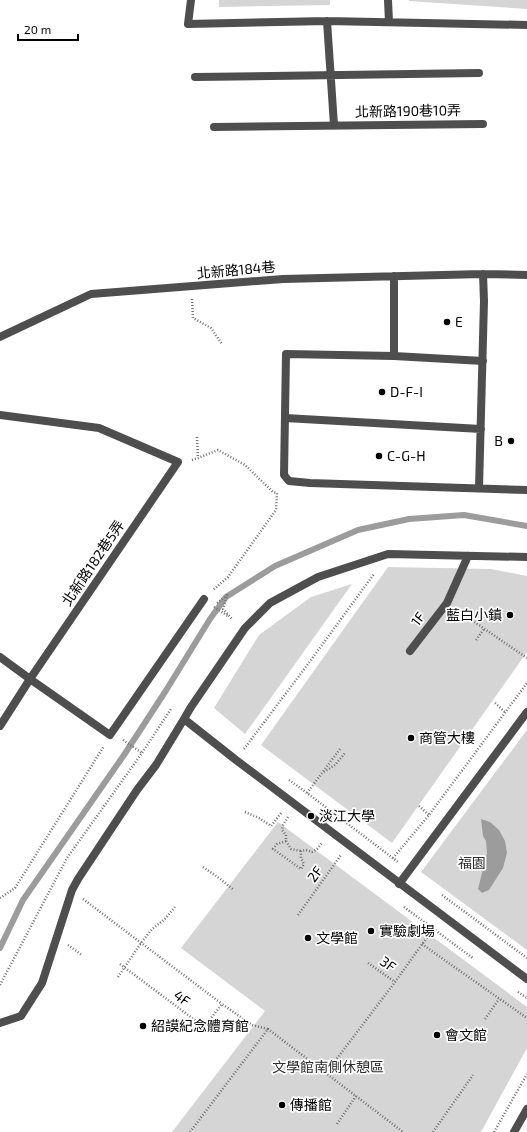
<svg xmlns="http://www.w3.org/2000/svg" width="527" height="1132" font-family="'Exo 2','Noto Sans TC',sans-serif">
	<rect width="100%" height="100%" fill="#fff"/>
	<path fill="#d5d5d5" d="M219,0H330V5L219,7Z
		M409,0H527V9L409,1Z
		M388,567L491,569L527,576V652L392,843L261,745Z
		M352,584L245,734L214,708L259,635L311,597Z
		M527,730V950L421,872Z
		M278,822L527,1007V1048L481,1132H172L265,1011L181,948Z"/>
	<path fill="#9c9c9c" d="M481,819L490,822L499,830L505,841L507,853L503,868L489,890L482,893L478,889L487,853L486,841L483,836Z"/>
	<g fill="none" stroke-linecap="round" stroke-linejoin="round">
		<path stroke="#9c9c9c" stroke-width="6" d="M0,948L23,900L124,755L165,692L210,619L226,597L275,566L358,530L409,519L464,515L527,526"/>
		<path stroke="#707070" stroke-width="2.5" stroke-dasharray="1 2" stroke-linecap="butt" d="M192,299L193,318L211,328L222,344
			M197,437L198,458
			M192,460L198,458L218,450L245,465L273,492L277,493L276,510L228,577L213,590
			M217,603L227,595L223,609L232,619
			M214,607L228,616
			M457,610L527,658
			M476,640L484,629
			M495,703L506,713
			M123,740L142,753
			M244,749L308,664L374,574
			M324,772L335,765L345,753
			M289,780L307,793L398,862
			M307,793L340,749
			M419,806L430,816
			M245,812L259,818L271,826L282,812
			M288,817L283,825L282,830L286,835V841L277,844L273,849L301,869L304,864L301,858V851L306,850L312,852L317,849L322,843
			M286,841L291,849L301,851
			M393,858L429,815L527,683
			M203,867L219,878L234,890
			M442,895L527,958
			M0,898L15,888L104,746
			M83,899L222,1004
			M404,907L474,959
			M298,915L341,855
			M422,944L450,964L527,1018
			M68,945L82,955
			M368,963L395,982
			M120,964L204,1027L222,1004L252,1025L268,1029
			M118,977L141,943L152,929L164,920L175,907
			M0,985L67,858L142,753L171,709
			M518,992L527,998
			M485,1019L499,999
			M326,1073L395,982L433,929
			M337,1124L356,1096
			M190,1132L268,1029L403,1132
			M433,1132L473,1075
			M494,1132L527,1074"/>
		<path stroke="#4e4e4e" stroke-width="8" d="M410,651L447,603L468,556
			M184,719L191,707L245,628L270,603L318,577L388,554L527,557
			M399,884L527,712
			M0,1023L21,1016L42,983L72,890L78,879L137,790L156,765L184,719L236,760L527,979
			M514,1132L527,1109"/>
		<path stroke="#4e4e4e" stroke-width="8" d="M191,0L188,24L327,21L527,25
			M388,0L389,22
			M327,21L334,125
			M195,77L479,73
			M214,127L483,124
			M0,337L91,294L283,279L483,274L527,275
			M394,356V276
			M483,361L394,356L286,354L284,475L289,481L310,483L527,490
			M0,415L99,428L178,462L30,679L0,726
			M285,418L481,429
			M479,488L484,301L483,274
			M0,657L30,679L110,735L204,599"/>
	</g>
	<g fill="#000" stroke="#fff" stroke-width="1.5">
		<circle cx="447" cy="322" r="4"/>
		<circle cx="382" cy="392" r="4"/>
		<circle cx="511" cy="441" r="4"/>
		<circle cx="379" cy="456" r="4"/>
		<circle cx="510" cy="615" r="4"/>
		<circle cx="411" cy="738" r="4"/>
		<circle cx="311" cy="816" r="4"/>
		<circle cx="371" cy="931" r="4"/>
		<circle cx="308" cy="938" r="4"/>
		<circle cx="143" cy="1026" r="4"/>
		<circle cx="437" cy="1035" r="4"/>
		<circle cx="282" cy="1105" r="4"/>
	</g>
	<g text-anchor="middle" stroke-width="3.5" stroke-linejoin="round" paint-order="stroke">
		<g font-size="14" fill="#000" stroke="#fff">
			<text transform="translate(408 111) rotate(-1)" y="5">北新路190巷10弄</text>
			<text transform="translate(236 270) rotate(-5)" y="5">北新路184巷</text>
			<text transform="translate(93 563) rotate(-56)" y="5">北新路182巷5弄</text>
			<text transform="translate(418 619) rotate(-52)" y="5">1F</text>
			<text transform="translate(315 874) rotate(-54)" y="5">2F</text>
			<text transform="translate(388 964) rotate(36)" y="5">3F</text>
			<text transform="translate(182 998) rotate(37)" y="5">4F</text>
		</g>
		<g font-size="14" fill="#000" stroke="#fff" text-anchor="start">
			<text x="455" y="327">E</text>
			<text x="390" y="397">D-F-I</text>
			<text x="503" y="446" text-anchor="end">B</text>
			<text x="387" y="461">C-G-H</text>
			<text x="502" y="620" text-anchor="end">藍白小鎮</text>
			<text x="419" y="743">商管大樓</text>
			<text x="319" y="821">淡江大學</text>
			<text x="379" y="936">實驗劇場</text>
			<text x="316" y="943">文學館</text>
			<text x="151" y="1031">紹謨紀念體育館</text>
			<text x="445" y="1040">會文館</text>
			<text x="290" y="1110">傳播館</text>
		</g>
		<g font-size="14" fill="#2c2c2c" stroke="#fff">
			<text x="472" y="868">福園</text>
			<text x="328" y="1072">文學館南側休憩區</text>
		</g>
	</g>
	<path d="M18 34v6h60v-6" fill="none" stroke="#000000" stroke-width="2"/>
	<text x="24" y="34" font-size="12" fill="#000000" stroke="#ffffff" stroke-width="3" paint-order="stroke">20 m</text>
</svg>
